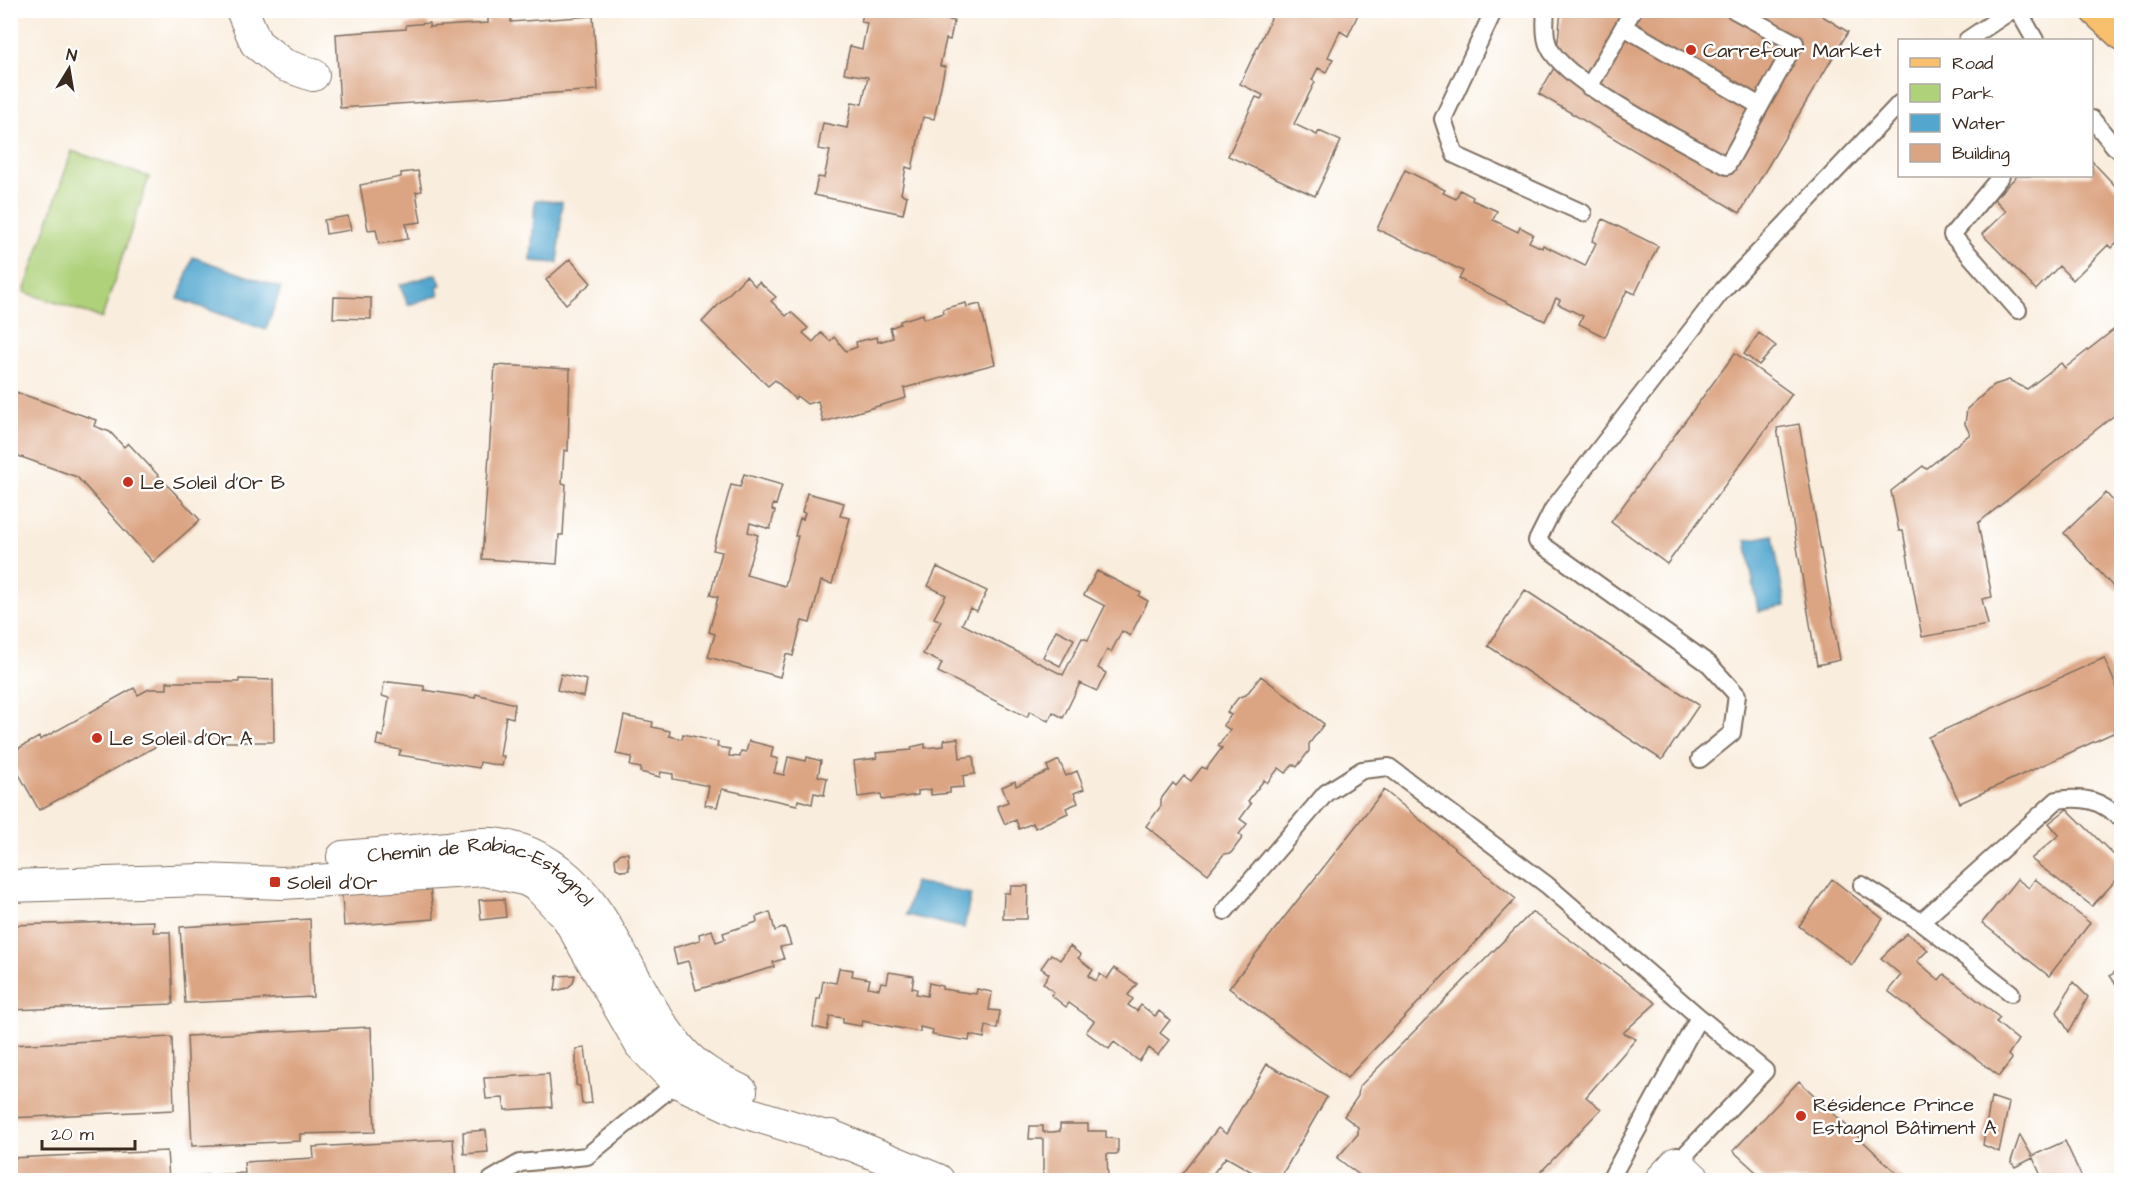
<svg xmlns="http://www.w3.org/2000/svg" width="2132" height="1191" font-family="'Architects Daughter',sans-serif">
	<rect width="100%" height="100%" fill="#fff"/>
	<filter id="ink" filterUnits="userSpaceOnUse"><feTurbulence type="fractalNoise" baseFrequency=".0167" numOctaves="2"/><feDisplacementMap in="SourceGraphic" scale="12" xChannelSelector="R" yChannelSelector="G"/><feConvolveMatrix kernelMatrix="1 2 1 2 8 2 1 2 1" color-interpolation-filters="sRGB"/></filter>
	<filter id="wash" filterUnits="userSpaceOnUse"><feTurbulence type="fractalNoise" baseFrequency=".008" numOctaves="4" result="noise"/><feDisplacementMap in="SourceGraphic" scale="24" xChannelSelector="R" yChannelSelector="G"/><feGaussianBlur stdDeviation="1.35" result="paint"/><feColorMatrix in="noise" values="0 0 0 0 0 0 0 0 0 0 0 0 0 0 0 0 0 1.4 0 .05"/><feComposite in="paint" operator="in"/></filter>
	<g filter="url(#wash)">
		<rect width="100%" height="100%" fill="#f9eddd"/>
		<path fill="#aed179" stroke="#747e4c" stroke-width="1.5" d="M72,151L149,177L102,318L24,292Z"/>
		<path fill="#53a7cf" stroke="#476876" stroke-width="1.5" d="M535,200L562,202L558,263L531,261Z
			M193,257L281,288L266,330L178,299Z
			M437,274L441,285L437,287L439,295L408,305L400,285Z
			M1773,535L1785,606L1758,611L1746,540Z
			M914,882L971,894L964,928L906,915Z"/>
		<g id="blocks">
			<path fill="#dba482" d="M864,10H903L954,21L950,40L946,39L940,66L945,67L934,119L923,117L912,169L906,167L901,194L907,196L903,214L814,195L818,177L824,178L830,151L818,149L823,123L847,128L852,102L862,104L868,77L844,73L850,46L862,49L867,23L861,22Z
				M1275,10H1360L1348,36L1340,31L1328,57L1333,59L1326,72L1318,68L1312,80L1315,82L1294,124L1317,135L1319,131L1341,141L1315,196L1228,156L1256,97L1261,99L1263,95L1240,84Z
				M1561,10H1813L1848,32L1740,213L1539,94L1562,54L1557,51Z
				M511,16V22L593,16L598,90L340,108L336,34L406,29V25L429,23V27L488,23V18Z
				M2092,161L2121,192V238L2111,248L2108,245L2073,280L2059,266L2036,290L1982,234L2006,211L1994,199L2017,176H2092Z
				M1405,170L1445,190L1443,193L1456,199L1460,190L1473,197L1472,200L1497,211L1493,220L1518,232L1520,227L1533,234L1529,242L1542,248L1543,245L1585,266L1596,243L1592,241L1603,219L1658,246L1635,294L1627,290L1605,337L1579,324L1583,316L1558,304L1560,300L1556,298L1545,321L1459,279L1463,271L1377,229Z
				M418,171L422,191L416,192L421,222L406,224L408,239L379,244L376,229L368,230L360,185L401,177V173Z
				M348,216L351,230L326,234L324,220Z
				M570,259L591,283L566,304L546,280Z
				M746,276L755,286L759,282L776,297L771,301L786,316L791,312L808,328L803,333L813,342L821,333L830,341L834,337L846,351L857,347L856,342L877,337L878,342L893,338L890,328L900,324V321L923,314L924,319L944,313L943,309L966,303L967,307L980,304L995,364L904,388L906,398L823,422L818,401L807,404L797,396L795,399L775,380L768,386L702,322Z
				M334,297L371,298V319L333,318Z
				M2121,324V410L1978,523L1992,597L1982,599L1988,625L1922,637L1903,531H1899L1891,491L1923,466L1926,469L1970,434L1965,424L1967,409L1994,385L2009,380L2027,389L2061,363L2065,368Z
				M1759,333L1776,346L1759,365L1744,354Z
				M1735,353L1792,394L1667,564L1611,522Z
				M495,365L570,369L568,451L564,450L562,483L566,484L563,535H559L557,564L482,559Z
				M10,390L96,420L94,426L110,432L124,447L128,443L200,520L153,562L77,477L10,453Z
				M1799,424L1840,660L1817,665L1777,428Z
				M744,474L782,485L776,505L773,504L772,510L775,511L770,529L750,523L748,532L758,535L746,575L785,586L798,536H795L800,518L803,519L805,513L802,512L807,493L844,503L840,516L850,518L832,584L821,581L810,623L802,621L793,656L786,654L780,677L708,657L715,634L709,632L718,597L710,595L722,552L713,550L731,485L740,487Z
				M2106,493L2113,501L2121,493V587L2117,591L2064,533Z
				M937,567L987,591L977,611L970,608L962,624L1063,675L1082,638L1088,640L1105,606L1084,595L1097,571L1141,593L1139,596L1148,601L1130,636L1122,631L1111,652L1107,650L1098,668L1106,673L1097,691L1080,683L1063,718L1053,712L1048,721L1030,711L1027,717L938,672L942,663L923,654L941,621L934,618L946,595L928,586Z
				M1525,590L1699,705L1662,760L1488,646Z
				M1056,630L1074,639L1060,666L1043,657Z
				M2104,658L2121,697V743L2113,733L1960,803L1928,737Z
				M561,674L587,680L584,697L557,690Z
				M1261,676L1324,724L1309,744V751L1297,767L1293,764L1286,773L1279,768L1267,783L1264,780L1248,801L1251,804L1240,819L1247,824L1239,834L1243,837L1231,853L1224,854L1208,874L1146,826L1161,806V799L1173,783L1176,786L1184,776L1191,781L1202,767L1206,769L1222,748L1218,746L1230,730L1223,725L1231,715L1227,712L1239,697L1246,695Z
				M239,679L273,680L274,742H164L39,810L10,758V753L39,737L40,740L134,688L138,695L149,689H167V682H239Z
				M389,682L424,686V690L475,698L476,694L515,704L513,718L506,716L500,756H504L502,766L480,762L479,768L399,755L401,750L376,745L378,735L383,737L389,698L382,696L384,683Z
				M624,716L653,722L652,727L670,731L669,736L682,739L683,734L718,742L717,747L730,749L729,756L740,757L741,751L746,752L749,741L773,747L771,757L778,759L774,773L784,775L788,757L806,761L807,757L821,761L818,776L827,778L824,795L814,793L812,804L798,800L797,805L722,789L717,807L705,805L709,786L673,779V774L661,772L660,777L640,772L641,768L630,766L632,757L616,754Z
				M958,738L960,758L973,756L975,774L963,776L964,787L950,788V793L931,795V789L918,791V795L882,800L881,794L858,797L854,761L877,758L876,753L912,750L911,747L925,744V748L944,746V740Z
				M1059,760L1066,776L1077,771L1084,789L1074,793L1078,803L1066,808L1068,813L1035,828L1033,823L1019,829L1016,820L1005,824L997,806L1008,802L1002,787L1015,781L1016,786L1049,771L1047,766Z
				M1384,790L1516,899L1347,1078L1229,988Z
				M2067,809L2121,862V875L2092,906L2031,859L2059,835L2049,823Z
				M621,853H628L629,870L622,871L616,868L615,859Z
				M1832,879L1883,919L1852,965L1799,926Z
				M2017,879L2029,888L2035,879L2090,923L2049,976L1982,923Z
				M1011,886H1028L1027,919H1003L1004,893H1010Z
				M430,887L434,919L344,926L342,895Z
				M504,899L506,917L481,920L479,900Z
				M770,912L775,931L785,927L791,945L780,947L784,959L773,962L774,967L696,990L688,961L677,964L673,948L700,940L699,934L712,930L716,942L725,939L723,933L757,922L756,917Z
				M1532,912L1656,1003L1623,1033L1636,1039L1586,1097L1601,1109L1533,1180H1366L1337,1158L1358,1134V1127L1344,1116L1358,1096L1359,1087Z
				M310,919L313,997L185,1003L180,927Z
				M154,921L153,932H170L173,1004L10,1010V925Z
				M1907,933L1928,950L1917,961L1939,980L1944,974L2000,1018L1996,1022L2018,1040L2008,1055L2012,1059L1999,1076L1888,991L1901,975L1881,958Z
				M1070,946L1081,955L1078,958L1093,970L1088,976L1096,981L1100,974L1107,979L1114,968L1137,984L1128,995L1133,999L1128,1005L1137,1011L1141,1005L1155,1016L1159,1011L1170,1020L1160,1033L1169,1040L1158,1055L1149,1048L1139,1061L1114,1042L1109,1049L1086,1032L1094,1021L1069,1003L1066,1007L1051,995L1054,992L1043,983L1049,974L1041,968L1051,954L1060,960Z
				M2121,967V991L2110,976Z
				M839,968L853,970L852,976L870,979L868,987L879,989L881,982L887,983L889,972L914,976L912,988L917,989L916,994L927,996L929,983L942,986V989L976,994L977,989L992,992L989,1010L1000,1011L997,1029L986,1026L984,1038L970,1035L969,1041L932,1035L933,1030L920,1027V1032L862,1021L861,1026L843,1023V1018L830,1016L827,1030L813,1027L817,999H820L823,981L836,983Z
				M575,975L573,983L567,988L555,991L557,976Z
				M2073,982L2088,997L2069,1032L2057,1012Z
				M371,1027L375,1132L300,1134V1141L192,1146L187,1036Z
				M172,1037L174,1110L10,1118V1045Z
				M585,1048L592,1103L582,1104L580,1086L576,1085V1049Z
				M1267,1064L1327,1097L1279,1180H1266L1226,1157L1208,1180H1178L1218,1128L1226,1134Z
				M549,1074L552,1107L505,1110L503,1098L486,1099L484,1078Z
				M1799,1081L1904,1180H1765L1733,1151Z
				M1991,1097L2009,1103L1999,1152L1983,1145Z
				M1060,1124H1088V1131H1106V1138L1118,1139V1154H1107L1108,1179L1043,1180V1139H1029L1030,1126H1043V1132H1053L1060,1131Z
				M486,1130L488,1152L464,1154L463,1132Z
				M2020,1135L2032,1156L2065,1141L2083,1180H2043L2033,1158L2015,1167L2011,1161Z
				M453,1139L456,1180H174V1177L245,1173L244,1162L314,1158L313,1147Z
				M167,1151L169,1180H10V1158Z"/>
		</g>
	</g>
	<g filter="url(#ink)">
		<use href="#blocks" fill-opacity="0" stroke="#7e6e61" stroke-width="1.5"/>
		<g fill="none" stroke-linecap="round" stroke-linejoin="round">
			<g stroke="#7e6e61" stroke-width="20">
				<path id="lane" d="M1494,10L1443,119L1455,155L1583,213
					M1546,10C1545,21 1544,37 1549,47C1565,83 1688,144 1727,166L1795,43L1734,10
					M2018,10L2035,40
					M1624,27L1760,106
					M1967,40L2012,10
					M1589,87L1633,10
					M2092,119L2114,146L2122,152
					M2001,176L1952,235L2018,310
					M1700,759L1732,733L1737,695L1709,664L1537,541L1553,509L1721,292L1900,103
					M1862,885L1921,922
					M1225,911L1326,793L1362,770L1389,767L1547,885L1699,1017L1610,1180
					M2011,993L1921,922L2057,800C2086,796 2099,800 2122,819
					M1677,1163L1765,1071L1699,1017
					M491,1180L520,1163L587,1156L663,1094L681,1076"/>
			</g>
			<g stroke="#7e6e61" stroke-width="34">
				<g id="street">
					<path d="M242,10L256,43L284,65L313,75"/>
					<path id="s1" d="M343,857C378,854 413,851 448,848C462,846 479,843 493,844C603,856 619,980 681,1050C697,1069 719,1080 741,1091"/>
					<path d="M10,886L202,880L283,883L485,870L527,880L539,887L568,918L641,1045L676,1081L738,1110L848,1144"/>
					<path d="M831,1136L938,1180"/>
					<path d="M1661,1180L1677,1163L1695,1180"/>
				</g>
			</g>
			<g stroke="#7e6e61" stroke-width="36">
				<path id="primary" d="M2097,10L2122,33"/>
			</g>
			<use href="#lane" stroke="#fff" stroke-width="16"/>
			<use href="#street" stroke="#fff" stroke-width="32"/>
			<use href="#primary" stroke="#f8bf6c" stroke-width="33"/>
		</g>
	</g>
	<g fill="#c8321e" stroke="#fff" stroke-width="2">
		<circle cx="1691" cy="50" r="6"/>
		<circle cx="128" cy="482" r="6"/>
		<circle cx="97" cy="738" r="6"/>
		<rect x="269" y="876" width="12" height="12" rx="3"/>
		<circle cx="1801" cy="1116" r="6"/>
	</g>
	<g text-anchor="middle" stroke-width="5" stroke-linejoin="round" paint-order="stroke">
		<g font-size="20" fill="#3b2a1e" stroke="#fff" text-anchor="start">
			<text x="1703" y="57">Carrefour Market</text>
			<text x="140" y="489">Le Soleil d'Or B</text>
			<text x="109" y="745">Le Soleil d'Or A</text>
			<text x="287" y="889">Soleil d'Or</text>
			<text x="1813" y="1111">Résidence Prince<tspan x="1813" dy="23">Estagnol Bâtiment A</tspan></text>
		</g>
		<g font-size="20" fill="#3b2a1e" stroke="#fff">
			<text dy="7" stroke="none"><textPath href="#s1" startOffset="146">Chemin de Rabiac-Estagnol</textPath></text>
		</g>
	</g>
	<rect width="2132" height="1191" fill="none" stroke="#fff" stroke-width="36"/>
	<rect x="1898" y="39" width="195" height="138" fill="#ffffff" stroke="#b1aaa5" stroke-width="1.5"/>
	<rect x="1910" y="58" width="30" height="9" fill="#f8bf6c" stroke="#b1aaa5" stroke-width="1.5"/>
	<text x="1952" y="69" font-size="18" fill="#3b2a1e">Road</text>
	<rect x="1910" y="84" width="30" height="18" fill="#aed179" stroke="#b1aaa5" stroke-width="1.5"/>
	<text x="1952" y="99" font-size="18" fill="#3b2a1e">Park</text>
	<rect x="1910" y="114" width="30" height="18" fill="#53a7cf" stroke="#b1aaa5" stroke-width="1.5"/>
	<text x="1952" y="129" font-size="18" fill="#3b2a1e">Water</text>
	<rect x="1910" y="144" width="30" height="18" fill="#dba482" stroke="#b1aaa5" stroke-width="1.5"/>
	<text x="1952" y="159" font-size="18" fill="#3b2a1e">Building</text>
	<g transform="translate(69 69) rotate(11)" stroke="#ffffff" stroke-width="4.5" paint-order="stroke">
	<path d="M0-4.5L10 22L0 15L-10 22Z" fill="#3b2a1e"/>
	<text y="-9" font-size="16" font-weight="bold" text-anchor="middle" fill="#3b2a1e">N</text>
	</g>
	<path d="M42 1140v9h93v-9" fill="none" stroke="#3b2a1e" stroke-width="3"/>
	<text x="51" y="1140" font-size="18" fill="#3b2a1e" stroke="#ffffff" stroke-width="4.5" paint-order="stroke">20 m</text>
</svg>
